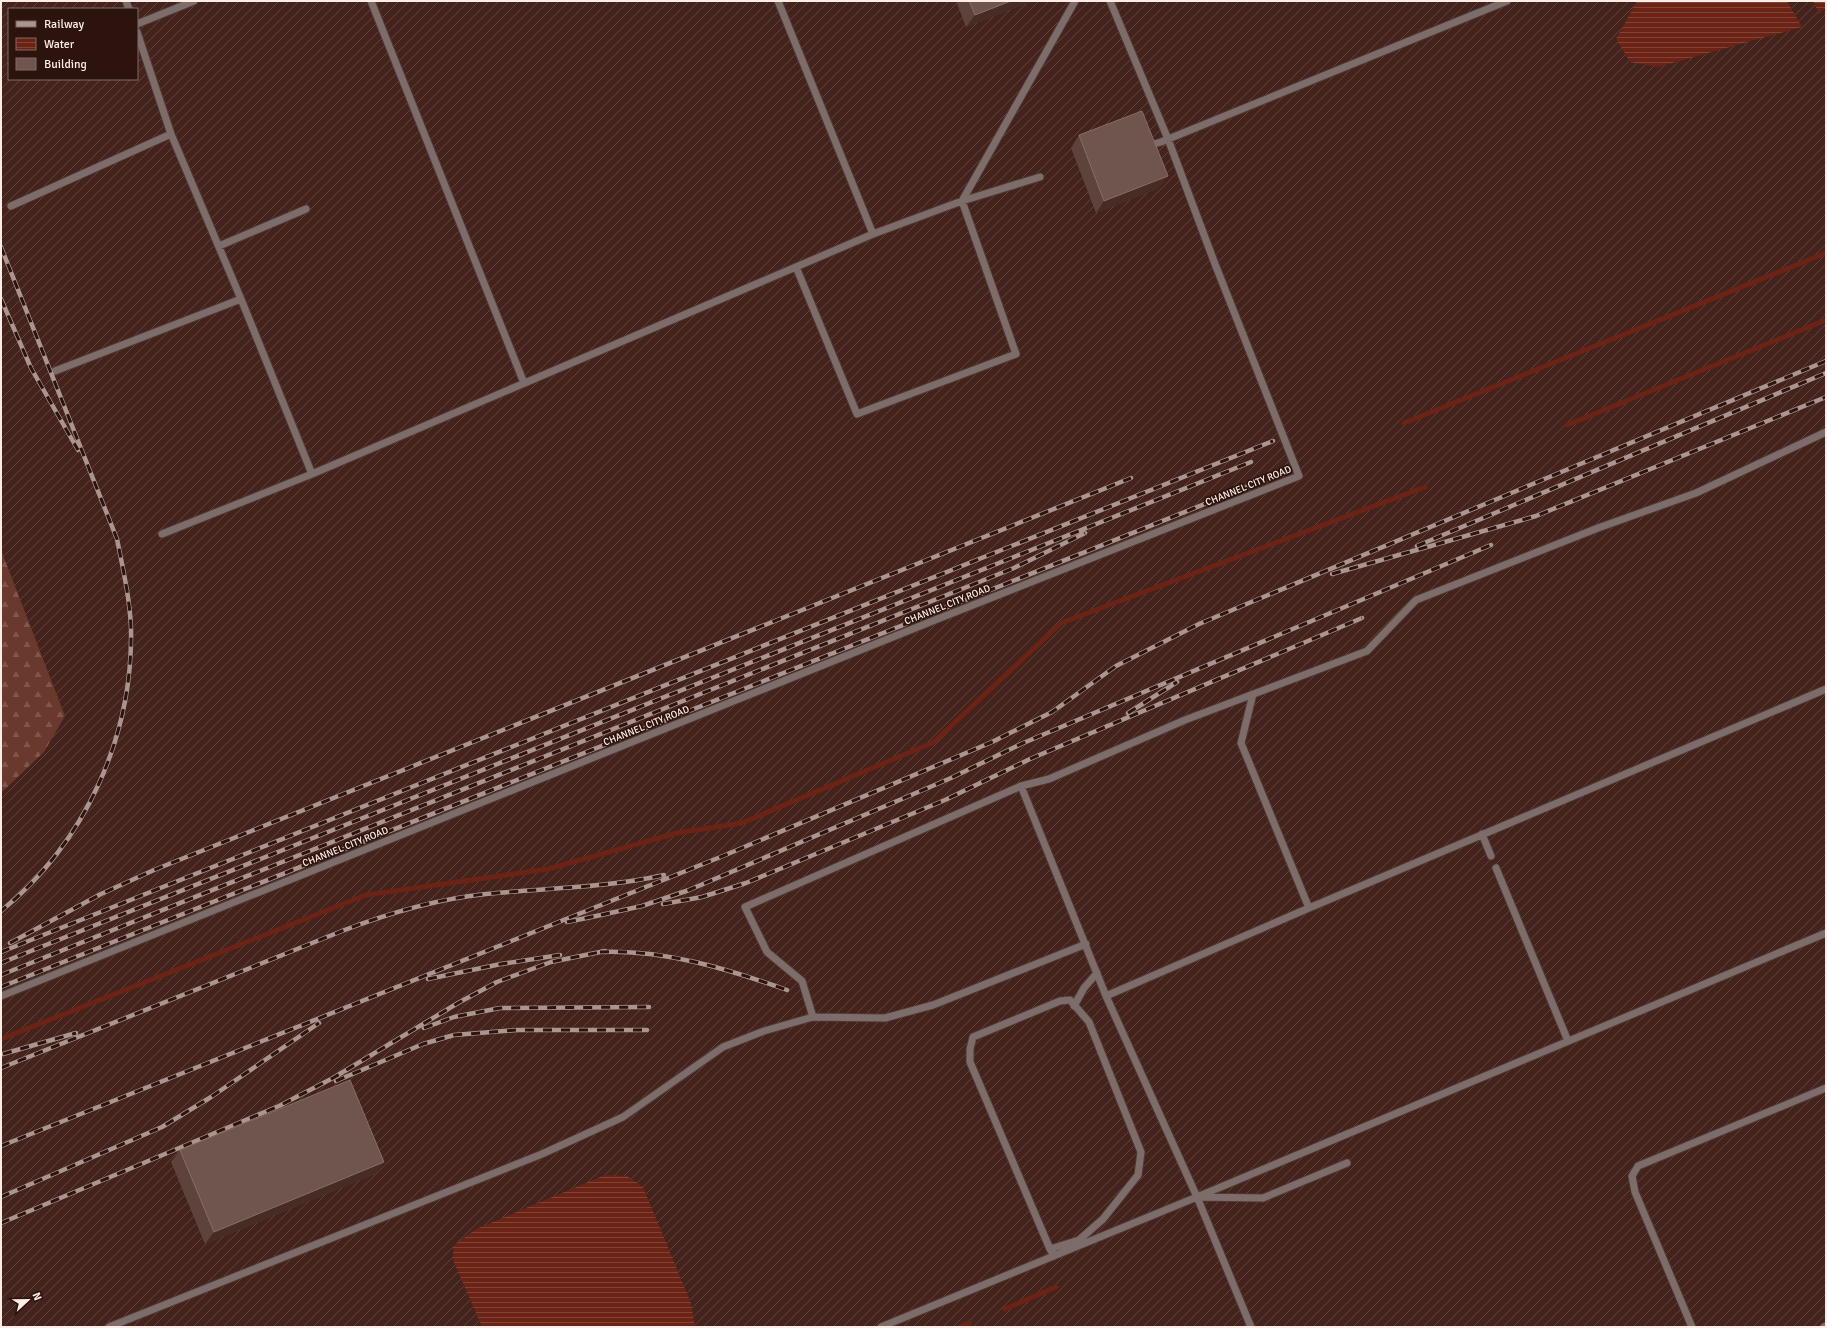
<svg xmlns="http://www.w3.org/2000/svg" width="1827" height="1328" font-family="Signika,sans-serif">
	<defs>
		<pattern id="industrial-furrows" width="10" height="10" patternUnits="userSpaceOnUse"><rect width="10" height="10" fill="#44231c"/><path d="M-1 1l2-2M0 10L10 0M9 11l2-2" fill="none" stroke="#60433d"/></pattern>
		<pattern id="forest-firs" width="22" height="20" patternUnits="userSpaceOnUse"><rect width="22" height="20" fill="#6a392e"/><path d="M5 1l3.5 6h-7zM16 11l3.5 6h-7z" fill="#80564c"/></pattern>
		<pattern id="water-rules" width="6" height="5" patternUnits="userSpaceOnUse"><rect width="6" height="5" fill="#6a2314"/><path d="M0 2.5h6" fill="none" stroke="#804336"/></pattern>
	</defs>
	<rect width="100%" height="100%" fill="#361c17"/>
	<path fill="url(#industrial-furrows)" fill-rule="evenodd" d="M1,1H1826V1327H1ZM9,9H137V79H9Z"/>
	<path fill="url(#forest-firs)" d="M1,550L65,716L44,752L1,793Z"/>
	<path fill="url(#water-rules)" d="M1637,1H1787L1802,27L1658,67L1630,62L1616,39Z
		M1813,1H1826V8L1819,13Z
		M605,1175L627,1176L643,1187L691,1303L695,1327H482L453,1260V1246L476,1229Z"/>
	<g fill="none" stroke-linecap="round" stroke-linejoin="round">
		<path stroke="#6a2314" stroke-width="5" d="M1404,423L1826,253
			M1567,425L1826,320
			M1,1039L366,895L548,869L677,833L742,823L934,742L1061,623L1425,487
			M1005,1309L1056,1287
			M960,1327L969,1323"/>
		<g stroke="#523934" stroke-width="9">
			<path id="lane" d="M126,1L129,9
				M371,1L524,383
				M778,1L873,234
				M137,24L194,1
				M137,32L171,134L241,299L312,474
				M1147,146L1161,142L1507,1
				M11,206L171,134
				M219,246L306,209
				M796,267L857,414L1016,354L962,201L1075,1
				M55,371L241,299
				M162,534L312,474L873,234L962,201L1040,177
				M1021,786L1106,996L1197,1197L1251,1327
				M1482,834L1491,856
				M1496,868L1568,1041
				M1309,908L1826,689
				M1,996L935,620L1299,476L1215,264L1168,139L1110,1
				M1106,996L1309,908L1241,743L1253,694
				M1074,1006L1084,988L1097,973
				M813,1017L885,1018L933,1005L1086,944
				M1197,1197L1826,933
				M1050,1249L1079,1240L1103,1219L1138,1175L1141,1152L1089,1022L1070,1000L1060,1001L973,1037L970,1049V1062L1050,1249L1054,1256
				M109,1327L542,1154L623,1117L723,1047L764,1031L813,1017L802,981L767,952L745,907L1021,786L1049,779L1185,720L1367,651L1416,600L1598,528L1696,493L1826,432
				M881,1327L1197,1197L1263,1198L1347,1163
				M1692,1327L1635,1192L1632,1176L1638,1166L1826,1088
				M1824,1327L1826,1326"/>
		</g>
		<use href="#lane" stroke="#7c6d6a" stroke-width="7"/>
		<g stroke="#aa9590" stroke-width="4.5">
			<path id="rail" d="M1,247L117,539C123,569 130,599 131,629C133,737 85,843 1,911
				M1,299L31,368L78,450
				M1417,546L1826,373
				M1332,574L1536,516L1826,397
				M1128,713L1177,682
				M663,904L702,897L746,883L945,800L1030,759L1362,618
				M601,915L642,906L689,890L951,778L1021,744L1491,545
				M567,922L606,914
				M10,943L101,894L154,870L1131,478
				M1,952L1273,441
				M600,952C663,949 728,969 787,990
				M1,963L1251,462
				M1,975L1014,568L1085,533
				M428,979L501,964L560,955
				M1,987L1252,485
				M424,1028L454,1017L500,1008L649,1007
				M3,1054L76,1033
				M1,1068L342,931C389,913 436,899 486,894C545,888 606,888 664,875
				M336,1081L423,1044L454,1035L517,1030H647
				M1,1146L723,856L992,742L1052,712L1116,666L1199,624L1826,361
				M1,1197L162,1127L211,1097L319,1023
				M1,1223L279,1106L333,1078L458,1003L497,982L551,962L605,951"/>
		</g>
		<use href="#rail" stroke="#2c130d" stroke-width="3" stroke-dasharray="9" stroke-linecap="butt"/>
	</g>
	<path fill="#5e433c" d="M956,1H1033L966,27Z
		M1079,135L1159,188L1096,213L1071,148Z
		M180,1150L375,1174L205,1244L171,1162Z"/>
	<path fill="#472c25" d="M1011,1H1033L966,27L975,15Z
		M1168,176L1159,188L1096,213L1104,201Z
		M384,1162L375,1174L205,1244L214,1232Z"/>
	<path fill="#6f554e" stroke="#866d66" d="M969,1H1011L975,15Z
		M1142,111L1168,176L1104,201L1079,135Z
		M350,1080L384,1162L214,1232L180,1150Z"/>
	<g text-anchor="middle" stroke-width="3.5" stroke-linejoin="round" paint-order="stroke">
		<g font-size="10" fill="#feece7" stroke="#2c130d">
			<text transform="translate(1248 485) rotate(-22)" y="4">CHANNEL CITY ROAD</text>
			<text transform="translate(947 604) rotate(-22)" y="4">CHANNEL CITY ROAD</text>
			<text transform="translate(646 725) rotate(-22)" y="4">CHANNEL CITY ROAD</text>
			<text transform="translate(345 846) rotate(-22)" y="4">CHANNEL CITY ROAD</text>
		</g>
	</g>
	<rect width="1827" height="1328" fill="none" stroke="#feece7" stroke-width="4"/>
	<rect x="8" y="8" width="130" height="72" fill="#2c130d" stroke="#806a64"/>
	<rect x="16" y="21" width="20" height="6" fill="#aa9590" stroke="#806a64"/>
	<text x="44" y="28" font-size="12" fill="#feece7">Railway</text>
	<rect x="16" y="38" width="20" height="12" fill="url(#water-rules)" stroke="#806a64"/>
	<text x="44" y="48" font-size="12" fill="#feece7">Water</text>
	<rect x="16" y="58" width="20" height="12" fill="#6f554e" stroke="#806a64"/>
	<text x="44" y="68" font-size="12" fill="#feece7">Building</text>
	<g transform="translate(28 1300) rotate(68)" stroke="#2c130d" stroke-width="3" paint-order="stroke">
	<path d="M0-3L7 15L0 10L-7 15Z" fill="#feece7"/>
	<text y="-6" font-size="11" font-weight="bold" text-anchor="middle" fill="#feece7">N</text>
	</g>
</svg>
